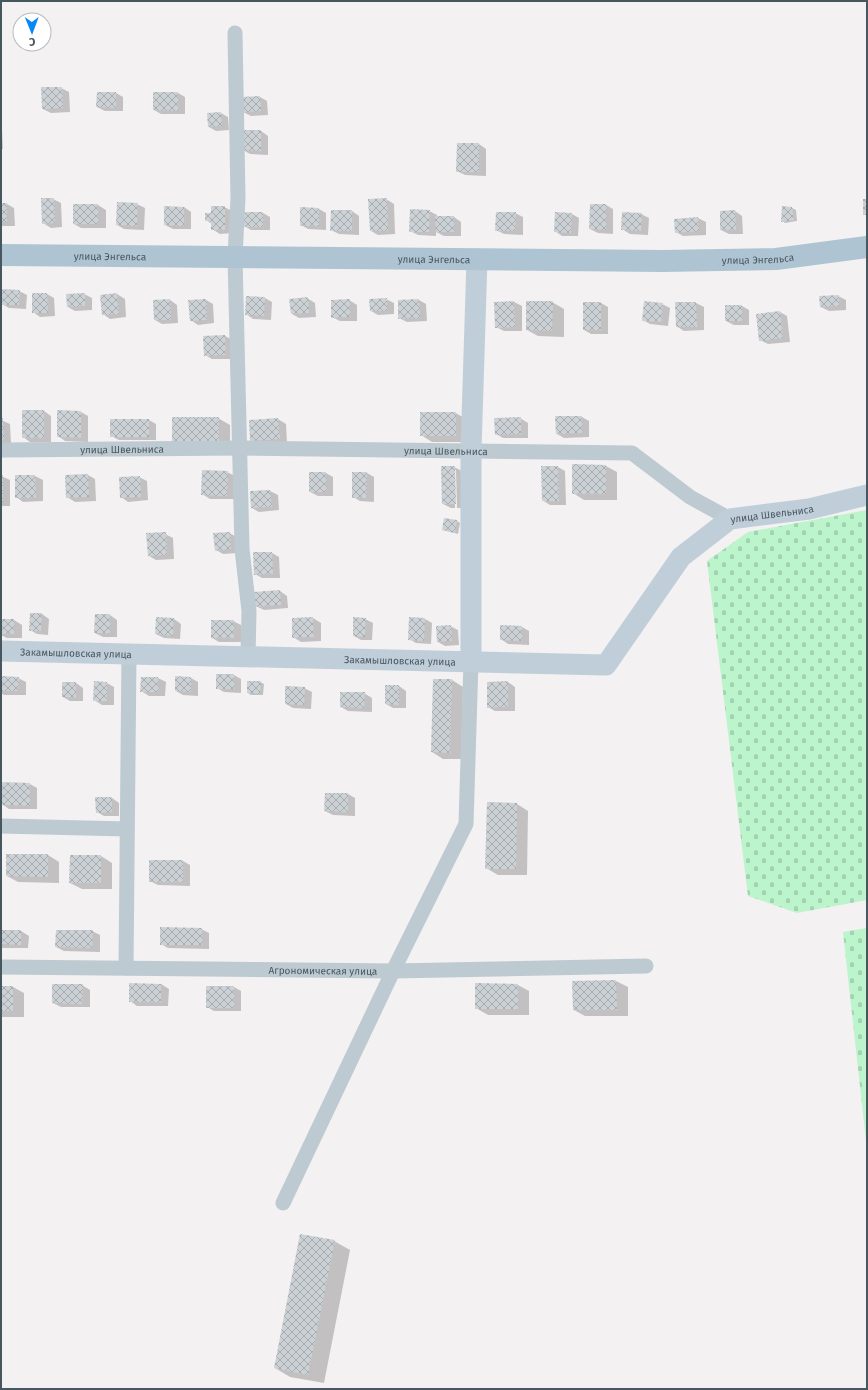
<svg xmlns="http://www.w3.org/2000/svg" width="868" height="1390" font-family="'Fira Sans',sans-serif">
	<defs>
		<pattern id="cemetery-stones" width="16" height="16" patternUnits="userSpaceOnUse"><rect width="16" height="16" fill="#bcf4cc"/><path d="M2 7V4a2 2 0 0 1 4 0v3zM10 15v-3a2 2 0 0 1 4 0v3z" fill="#a3d3b2"/></pattern>
		<pattern id="building-cross-hatch" width="8" height="8" patternUnits="userSpaceOnUse"><rect width="8" height="8" fill="#ccd1d6"/><path d="M0 0l8 8M0 8l8-8" fill="none" stroke="#a7acb1"/></pattern>
	</defs>
	<rect width="100%" height="100%" fill="#f3f1f1"/>
	<path fill="url(#cemetery-stones)" d="M867,510V900L797,913L748,896L707,561L748,532Z
		M867,928V1150L843,932Z"/>
	<path fill="#0003" d="M61,88L69,92L70,112L51,113L43,109Z
		M116,93L123,97V111H105L97,107Z
		M178,93L185,97V114H161L154,110Z
		M260,97L267,101L268,115L251,116L243,112Z
		M221,113L228,117L229,130L216,131L209,127Z
		M1,128L2,129L3,149H1Z
		M243,131H261L268,136V155L250,154L243,150Z
		M458,144H479L486,149V176L465,175L457,171Z
		M53,199L61,203L62,227L51,228L43,223Z
		M386,199L394,204L395,234L378,235L371,231Z
		M1,204H7L14,208L15,226H1Z
		M137,204L145,208L144,230L124,229L117,225Z
		M74,205H98L106,210V228H81L74,224Z
		M606,205L613,209V234L598,233L590,229Z
		M184,207L191,212V229H173L165,225Z
		M224,207L232,211V233L220,234L212,229V224L206,220Z
		M792,208L796,210L797,221L785,223L782,221Z
		M319,209L326,213V230L308,229L301,225Z
		M352,211L359,216V235L339,234L331,230Z
		M429,211L437,215V217H454L461,222V236H444L436,232V236L418,235L410,231Z
		M735,211L742,216L743,234H729L721,230Z
		M263,213L270,217V230H251L244,226Z
		M515,213L523,217V235L504,234L496,230Z
		M572,214L579,218L578,236H562L555,231Z
		M641,214L649,218L648,235L630,234L622,229Z
		M698,218L706,222V235L683,236L676,232Z
		M19,291L27,295L26,309L9,308L2,304Z
		M47,294L54,298L55,316L40,317L33,312Z
		M84,294L92,298V310L75,311L68,307Z
		M117,294L125,299L126,317L110,319L103,314L101,295Z
		M838,296L846,300V310L829,311L821,307Z
		M265,298L272,302L271,320L253,319L246,314Z
		M307,298L315,303L316,317L299,318L292,314Z
		M386,299L394,303V314L378,315L371,311Z
		M170,300L177,305L178,323L162,324L155,320Z
		M206,300L213,304L214,323L198,325L191,320Z
		M349,300L357,305V321H340L332,317Z
		M419,300L426,304L427,321L407,322L399,318Z
		M514,302L522,306V331H504L496,327V303Z
		M552,302L564,309V337L538,336L527,330Z
		M601,303L608,307V334H591L584,330Z
		M676,303H696L704,307V330L684,331L676,326Z
		M662,304L670,308L668,326L650,324L643,320Z
		M742,306L749,310V325H734L726,321Z
		M780,312L787,316L790,342L768,344L760,340Z
		M225,336L233,340V359H212L205,355L204,337Z
		M44,411L51,416V442H30L23,437Z
		M81,412L88,416V442L65,441L58,436Z
		M421,413H456L467,420V442H432L421,435Z
		M582,417L589,421V437L564,438L557,434Z
		M218,418L230,425V448H184Z
		M520,418L528,423V438H503L496,434Z
		M278,419L286,424L287,443L259,444L251,440L250,421Z
		M1,420L10,424L11,443L1,444Z
		M149,420L156,424V440H119L111,436Z
		M606,466L617,472V500H584L573,493Z
		M454,467L462,471L463,508H457L456,470H454L455,508H451L443,504Z
		M558,467L565,471L566,505H550L542,500Z
		M227,472L235,476L234,499H210L202,494Z
		M326,473L333,477V496H318L310,492Z
		M367,473L374,477V502L360,501L353,497Z
		M88,475L95,479L96,501L75,502L67,497Z
		M1,476L10,480V506H1Z
		M16,476H35L43,480V501L23,502L16,497Z
		M139,477L147,481L148,500L128,502L121,497Z
		M270,491L278,495L279,510L259,512L252,508L251,492Z
		M457,521L460,523L458,534L443,530Z
		M229,533L237,537L238,553L223,554L216,550Z
		M165,534L173,538L174,559L156,560L149,556Z
		M272,553L279,557L280,578H262L255,574Z
		M280,591L287,596L288,608L264,610L256,606Z
		M42,614L49,619L48,635L37,634L30,630Z
		M110,615L117,620V637H103L95,633Z
		M313,618L321,623V641L301,642L293,637V619Z
		M174,619L181,624L180,639L164,638L156,634Z
		M365,619L373,623L372,640H361L354,636Z
		M425,619L432,623L431,644L416,643L409,639Z
		M1,620H14L22,625V638H7L1,635Z
		M233,621L241,625V642H219L212,638Z
		M450,626L458,630L459,645L445,646L438,642Z
		M522,627L529,631V645L508,644L501,639Z
		M234,675L241,679V693L224,692L217,688Z
		M1,677L18,678L26,682V695H4L1,693Z
		M142,678H158L166,682L165,696H149L141,691Z
		M191,678L198,682V696L183,695L176,691Z
		M452,680L463,687L461,759H443L432,752Z
		M260,682L264,684L263,695H251L248,693Z
		M508,682L515,687V711H495L488,707Z
		M76,683L83,688V701H70L63,697Z
		M107,683L114,687V705H102L94,700Z
		M399,686L406,691V708H393L386,704Z
		M304,688L312,692L311,709L293,708L286,704Z
		M364,693L372,698V712L348,711L341,707Z
		M30,784L37,788V809H9L2,804Z
		M348,794L355,798V816L333,815L325,811Z
		M112,798L119,803V816H104L97,812Z
		M517,804L528,811L527,875H498L486,868Z
		M48,855L59,862V883L18,882L7,876Z
		M101,856L112,863V889H82L70,883Z
		M183,861L190,865V886L158,885L150,881Z
		M201,929L209,933V949L168,948L161,944Z
		M1,931H21L29,936L28,948H1Z
		M92,931L100,935V952L64,951L56,947Z
		M616,981L628,987V1016H585L574,1010L573,982Z
		M130,984H161L169,989L168,1006H137L130,1001Z
		M82,985L90,990V1007H61L53,1003Z
		M518,985L529,991V1015H488L476,1008Z
		M1,987H13L24,993V1017H1Z
		M234,987L241,991V1011H214L207,1007Z
		M334,1241L350,1250L324,1383L290,1377L275,1368Z"/>
	<path fill="url(#building-cross-hatch)" d="M41,87H62L63,108L42,109Z
		M97,92H116V108L96,107Z
		M153,92H178V111L153,110Z
		M260,96L261,111L242,112L241,97Z
		M221,112L222,126L208,127L207,113Z
		M242,130H261V151L242,150Z
		M457,143H479V172H456Z
		M41,198H54L55,223L42,224Z
		M387,198L388,231H370L368,199Z
		M863,199H867V215H863Z
		M117,202L138,203L137,226L116,225Z
		M1,203H7V222H1Z
		M73,204H98V224H73Z
		M590,204H606V230L589,229Z
		M164,206L184,207V226L164,225Z
		M211,206H225V230H211V221H205V213H211Z
		M782,206L792,207L794,220L781,222Z
		M300,207L319,208V226H300Z
		M410,209L430,210L429,232H409Z
		M331,210H352V231H330Z
		M735,210L736,230H720V211Z
		M243,212H263V227H243Z
		M496,212H516L515,231H495Z
		M555,212L572,213L571,233L554,232Z
		M622,212L642,213L641,231L621,230Z
		M435,216H454V232H436Z
		M698,217L699,231L675,233L674,219Z
		M1,289L20,290L19,305H1Z
		M32,293H47L48,313H32Z
		M85,293V306L67,307L66,294Z
		M117,293L119,314L102,315L100,295Z
		M839,295V306L820,307L819,296Z
		M246,296L265,297L264,316L245,315Z
		M308,297L309,313L291,314L289,299Z
		M387,298V311H370L369,299Z
		M170,299L171,320H154L153,300Z
		M206,299L207,320L190,321L188,300Z
		M350,299V317L331,318V300Z
		M419,299L420,318L398,319V300Z
		M514,301L515,327L495,328L494,302Z
		M526,301H553L552,331L526,330Z
		M644,301L663,303L661,322L642,321Z
		M583,302H601V330H583Z
		M675,302H696L697,327H676Z
		M725,305H742V321H725Z
		M780,311L783,338L759,341L756,314Z
		M225,335L226,355L204,356L203,336Z
		M22,410H44V438H22Z
		M57,410L81,411V438L57,437Z
		M420,412H456V436H420Z
		M555,416H582V433L556,434Z
		M172,417H219V442H172Z
		M521,417V434L495,435L494,418Z
		M3,418L4,439L1,440V419Z
		M278,418L280,439L250,441L249,420Z
		M110,419H149V437H110Z
		M572,464L606,465V494H572Z
		M441,466H455L456,504H442Z
		M541,466H558L559,501H542Z
		M202,470L228,471L227,496L201,495Z
		M309,472H326V492H309Z
		M352,472H367L366,498H352Z
		M88,474L89,497L66,498L65,475Z
		M1,475H3V502H1Z
		M15,475H35L36,498H15Z
		M140,476L141,497L120,498L119,477Z
		M270,490L272,507L251,508L250,491Z
		M444,518L457,520L455,533L442,530Z
		M166,532L167,555L148,556L146,533Z
		M230,532L231,549L215,551L213,533Z
		M253,552H272L273,574L254,575Z
		M280,590L281,605L255,607L254,592Z
		M30,613H42L41,631H29Z
		M95,614H110V633H94Z
		M156,617L174,618L173,636L155,634Z
		M313,617L314,637L292,638V618Z
		M353,617L366,618L365,637L353,636Z
		M409,617L425,618L424,641L408,640Z
		M1,619H14V634H1Z
		M211,620H234V638H211Z
		M451,625L452,641L437,642L436,626Z
		M500,625L522,626V641L500,640Z
		M216,674H234V689H216Z
		M1,676L19,677L18,691H1Z
		M175,676L191,677V692L175,691Z
		M141,677H158V692H140Z
		M433,679H452L450,753L431,752Z
		M94,681L107,682V701H93Z
		M247,681H261L260,694L247,693Z
		M508,681V707L487,708V682Z
		M62,682H76V698L62,697Z
		M385,685H399V705L385,704Z
		M285,686L305,687L304,705L285,704Z
		M340,692H365L364,708L340,707Z
		M1,782L30,783V806L1,805Z
		M325,793H348V812L324,811Z
		M95,797H112V812L96,813Z
		M487,802L517,803L516,869H485Z
		M6,854H48V877L6,876Z
		M70,855H101V883H69Z
		M149,860H183V882H149Z
		M160,927L202,928V945H160Z
		M1,930H21V945L1,944Z
		M56,930H93L92,948L55,947Z
		M616,980L617,1010H573L572,981Z
		M129,983L161,984V1002H129Z
		M475,983L518,984V1009H475Z
		M52,984H83L82,1004L52,1003Z
		M1,986H13V1011H1Z
		M206,986H234V1008H206Z
		M300,1234L335,1240L308,1375L274,1368Z"/>
	<g fill="none" stroke-linecap="round" stroke-linejoin="round">
		<g stroke="#bdcad1" stroke-width="15">
			<path d="M235,33L238,198L235,257L242,549L249,611L248,656"/>
			<path id="s1" d="M1,450L241,448L632,453L690,497L730,519"/>
			<path d="M1,826L127,829"/>
			<path id="s2" d="M1,967L393,971L646,966"/>
			<path d="M126,968L129,653"/>
			<path d="M283,1203L393,971L466,824L471,662"/>
		</g>
		<g stroke="#c0ced9" stroke-width="21">
			<path id="s3" d="M1,651L606,665L681,557L730,519L809,509L867,495"/>
			<path d="M471,662V450L477,259"/>
		</g>
		<path stroke="#aec4d2" stroke-width="22" id="s4" d="M1,255L663,261L776,259L867,247"/>
	</g>
	<g text-anchor="middle" stroke-width="3.5" stroke-linejoin="round" paint-order="stroke">
		<g font-size="10" fill="#475760" stroke="#fff">
			<text dy="4" stroke="none"><textPath href="#s4" startOffset="109">улица Энгельса</textPath></text>
			<text dy="4" stroke="none"><textPath href="#s4" startOffset="433">улица Энгельса</textPath></text>
			<text dy="4" stroke="none"><textPath href="#s4" startOffset="757">улица Энгельса</textPath></text>
			<text dy="4" stroke="none"><textPath href="#s1" startOffset="121">улица Швельниса</textPath></text>
			<text dy="4" stroke="none"><textPath href="#s1" startOffset="445">улица Швельниса</textPath></text>
			<text dy="4" stroke="none"><textPath href="#s3" startOffset="841">улица Швельниса</textPath></text>
			<text dy="4" stroke="none"><textPath href="#s3" startOffset="75">Закамышловская улица</textPath></text>
			<text dy="4" stroke="none"><textPath href="#s3" startOffset="399">Закамышловская улица</textPath></text>
			<text dy="4" stroke="none"><textPath href="#s2" startOffset="322">Агрономическая улица</textPath></text>
		</g>
	</g>
	<rect width="868" height="1390" fill="none" stroke="#475760" stroke-width="4"/>
	<g transform="translate(32 32) rotate(179)"><circle r="19" fill="#ffffff" stroke="#b5bcbf"/>
	<path d="M0-3L7 15L0 10L-7 15Z" fill="#0887f6"/>
	<text y="-6" font-size="11" font-weight="bold" text-anchor="middle" fill="#475760">С</text>
	</g>
</svg>
